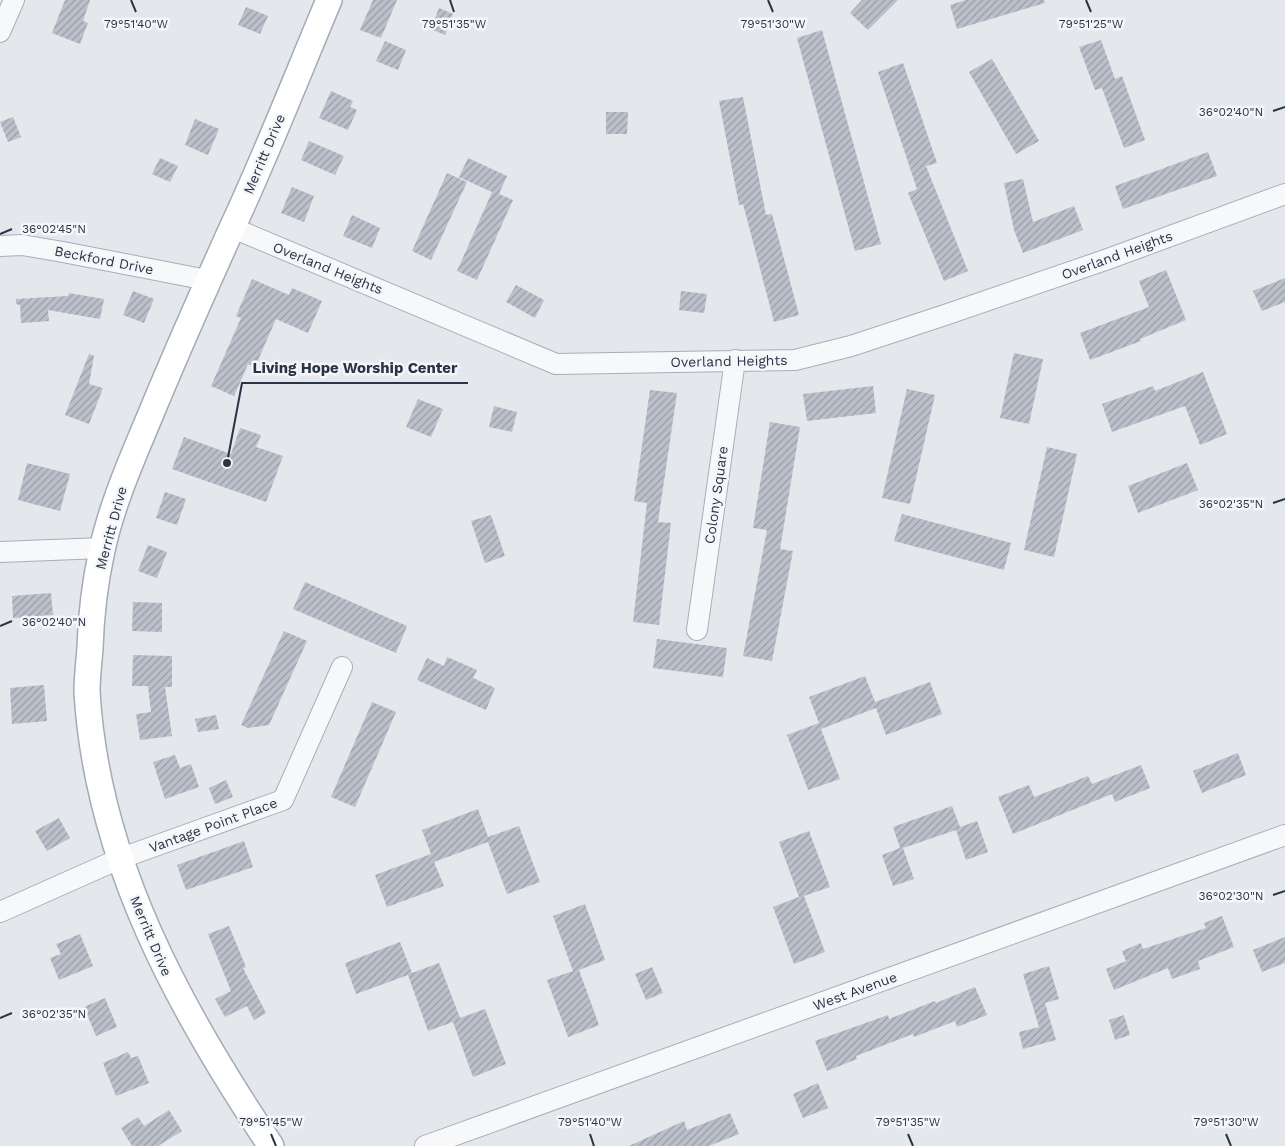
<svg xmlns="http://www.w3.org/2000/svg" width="1285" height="1146" font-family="'Work Sans',sans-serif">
	<defs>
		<pattern id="building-hatch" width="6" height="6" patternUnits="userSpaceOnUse" patternTransform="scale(1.25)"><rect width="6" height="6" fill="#bbc0ca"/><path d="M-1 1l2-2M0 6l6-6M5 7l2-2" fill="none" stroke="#989da6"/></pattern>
	</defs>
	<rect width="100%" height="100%" fill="#e4e7ec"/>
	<path fill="url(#building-hatch)" d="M65,0H90L83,21L88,23L80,44L52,33Z
		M373,0H397L381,38L360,30Z
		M862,0H898L868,30L850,13Z
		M966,0H1044L1045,3L957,29L950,5Z
		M246,7L268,16L260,34L238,25Z
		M439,8L453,14L445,35L431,29Z
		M822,30L881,244L855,251L797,38Z
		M1101,40L1115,79L1122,76L1145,140L1124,148L1102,88L1095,90L1079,47Z
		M385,41L406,50L398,70L376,61Z
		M992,59L1039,141L1016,154L969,72Z
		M903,63L937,163L926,166L968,271L944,281L908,193L917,189L878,72Z
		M331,91L353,101L350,107L357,110L348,130L319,118Z
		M743,97L766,215L772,214L799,315L774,322L743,204L739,205L719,101Z
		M606,112H628L627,134H606Z
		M13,117L21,137L8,142L0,122Z
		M195,119L219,129L208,155L185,145Z
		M309,141L344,156L335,175L301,160Z
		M1208,152L1217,176L1123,209L1115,186Z
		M160,158L178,166L170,182L152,174Z
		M468,158L507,176L499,194L513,200L477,280L457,271L492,192L459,177Z
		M447,173L467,182L431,260L412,251Z
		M1023,179L1033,222L1074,206L1083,230L1023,253L1014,230L1004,183Z
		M292,187L314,196L304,222L281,213Z
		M352,215L380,228L372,248L343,236Z
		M1166,270L1186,320L1140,339L1141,341L1090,360L1080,333L1149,307L1139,281Z
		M1285,278V302L1262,311L1253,291Z
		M252,279L289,295L292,288L322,301L308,333L276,319L255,367L248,364L234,396L211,386L241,318L236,316Z
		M516,285L544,300L535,318L506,302Z
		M133,291L154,299L144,323L123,315Z
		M681,291L707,294L704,313L679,310Z
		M69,293L104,299L100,319L48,310L49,321L21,323L20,305L16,304V299L68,296Z
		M1014,353L1043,359L1029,424L1000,418Z
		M89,354L94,356L89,384L103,388L89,424L65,415Z
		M1203,372L1227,434L1200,445L1185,406L1112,432L1102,404L1153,386L1155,391Z
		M873,386L876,413L807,421L803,394Z
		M907,389L935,395L910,504L882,498Z
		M650,390L677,393L658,522L671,523L659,625L633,622L647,503L634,501Z
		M418,399L443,409L431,437L406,427Z
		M494,406L517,412L512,432L489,427Z
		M770,422L800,427L780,549L793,551L772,661L743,656L767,530L753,528Z
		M240,428L261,435L256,447L283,456L266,502L172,469L184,437L231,454Z
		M1047,447L1077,454L1054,557L1024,550Z
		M27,463L70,474L60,511L18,500Z
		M1187,463L1198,490L1138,513L1128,486Z
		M165,492L186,499L177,525L156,518Z
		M902,514L1011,543L1004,570L894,541Z
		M491,515L505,556L485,563L471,521Z
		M148,545L167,552L157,578L138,571Z
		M305,582L407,626L396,653L293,609Z
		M51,593L53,615L13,618L12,596Z
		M133,602L162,603V632L132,631Z
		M284,631L307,641L269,725L248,728L241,725Z
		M657,639L727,648L723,677L653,668Z
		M133,655L172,656V687H165L172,736L140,740L136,714L151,712L148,686H132Z
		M447,657L477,670L473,678L495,688L486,710L417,680L427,658L444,666Z
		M865,676L875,702L930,682L942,714L886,735L876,708L821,729L840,779L808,790L787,735L819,723L809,697Z
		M44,685L47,721L12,724L10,688Z
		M372,702L396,712L355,807L331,797Z
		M216,715L219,729L198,732L195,719Z
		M1238,753L1246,775L1202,793L1193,771Z
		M175,755L180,768L191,764L199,787L165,799L153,762Z
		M1141,765L1150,788L1115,802L1112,794L1013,834L998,797L1029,785L1034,797L1088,776L1092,784Z
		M226,780L233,797L215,804L209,788Z
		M952,806L960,827L977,821L988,852L966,860L956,830L903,848L914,879L893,886L882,855L900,848L893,827Z
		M478,809L488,837L519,826L540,882L507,894L488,842L434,862L444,886L387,907L375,875L431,854L422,830Z
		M59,818L70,838L47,851L35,831Z
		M809,831L830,887L804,896L825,952L794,964L773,907L799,897L779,842Z
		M244,841L253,867L186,890L177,865Z
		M585,904L605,960L579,970L599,1025L568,1037L547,980L573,971L553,916Z
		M1222,916L1234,947L1198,961L1200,969L1172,979L1168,968L1114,990L1106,969L1126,961L1122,951L1141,943L1143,949L1206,928L1204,923Z
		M229,926L246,967L243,968L266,1013L254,1020L247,1006L225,1017L215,999L231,991L208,934Z
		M80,934L93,966L59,980L50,958L61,954L56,944Z
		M1285,937V963L1262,972L1253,950Z
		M400,942L412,973L439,963L460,1018L485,1009L506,1064L473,1077L453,1022L428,1031L408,975L356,994L345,963Z
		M1049,966L1059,999L1045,1003L1056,1040L1023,1049L1019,1032L1039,1027L1023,974Z
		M652,967L663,993L646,1000L635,974Z
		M975,987L987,1015L957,1027L955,1021L914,1037L913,1034L856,1056L857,1059L827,1071L815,1041L888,1015L889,1019L935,1001L936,1003Z
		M105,998L117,1027L96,1036L84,1007Z
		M1124,1015L1130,1035L1115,1040L1109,1020Z
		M128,1052L131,1058L138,1056L149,1083L116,1096L103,1063Z
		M818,1083L828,1108L803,1118L793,1094Z
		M169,1110L182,1131L158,1146H132L121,1128L138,1117L144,1126Z
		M730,1113L739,1134L709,1146H629L684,1121L687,1130Z"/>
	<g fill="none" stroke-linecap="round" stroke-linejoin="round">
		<g stroke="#a9aeb7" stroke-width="22">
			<path id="minor" d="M0,32L14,0
				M233,228L556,364L795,360L851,346L945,315L1108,259L1285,194
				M0,246L22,245L63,252L207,280
				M0,552L102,548
				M697,630L735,360
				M0,912L119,859L283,800L342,667
				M425,1146L1285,835"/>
		</g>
		<g stroke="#a3abb8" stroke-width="28">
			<path id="major" d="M271,1146C179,1009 97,860 87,692C87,677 89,662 90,648C91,615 95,582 102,550C112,504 132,459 150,416C176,353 204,290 232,228C267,153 297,76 329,0"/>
		</g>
		<use href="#minor" stroke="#f7f8fa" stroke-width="20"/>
		<use href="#major" stroke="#fff" stroke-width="25"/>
	</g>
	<path fill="none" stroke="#2b3445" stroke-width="2" d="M131,0L136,12M450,0L454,12M768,0L773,12M1086,0L1091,12M1273,111L1285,107M0,234L12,229M1273,503L1285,499M0,626L12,621M1273,895L1285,891M0,1018L12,1013M271,1134L276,1146M590,1134L594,1146M908,1134L913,1146M1226,1134L1231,1146"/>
	<g text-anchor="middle" stroke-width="5" stroke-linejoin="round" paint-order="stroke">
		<g font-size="14" fill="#2b3445" stroke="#f4f6f9">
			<text transform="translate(264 154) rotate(-67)" y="5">Merritt Drive</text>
			<text transform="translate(1117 255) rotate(-20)" y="5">Overland Heights</text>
			<text transform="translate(104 260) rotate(11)" y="5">Beckford Drive</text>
			<text transform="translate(328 268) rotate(22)" y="5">Overland Heights</text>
			<text transform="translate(729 361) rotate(-1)" y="5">Overland Heights</text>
			<text transform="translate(716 495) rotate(-82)" y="5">Colony Square</text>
			<text transform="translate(111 528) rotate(-75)" y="5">Merritt Drive</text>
			<text transform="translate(213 825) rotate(-20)" y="5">Vantage Point Place</text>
			<text transform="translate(151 936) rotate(67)" y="5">Merritt Drive</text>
			<text transform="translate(855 991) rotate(-20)" y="5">West Avenue</text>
		</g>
	</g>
	<g font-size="12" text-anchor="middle" fill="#2b3445" stroke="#f4f6f9" stroke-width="5" stroke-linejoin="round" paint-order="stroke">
		<text x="136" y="28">79°51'40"W</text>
		<text x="454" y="28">79°51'35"W</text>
		<text x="773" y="28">79°51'30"W</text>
		<text x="1091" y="28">79°51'25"W</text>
		<text x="1231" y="116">36°02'40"N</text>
		<text x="54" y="233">36°02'45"N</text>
		<text x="1231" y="508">36°02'35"N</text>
		<text x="54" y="626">36°02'40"N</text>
		<text x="1231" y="900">36°02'30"N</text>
		<text x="54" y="1018">36°02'35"N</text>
		<text x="271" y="1126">79°51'45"W</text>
		<text x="590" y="1126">79°51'40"W</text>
		<text x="908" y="1126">79°51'35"W</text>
		<text x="1226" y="1126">79°51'30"W</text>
	</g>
	<path fill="none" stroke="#2b3445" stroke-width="2" d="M227 463L242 383H468"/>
	<circle fill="#2b3445" stroke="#f4f6f9" stroke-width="2" cx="227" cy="463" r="5"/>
	<g font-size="15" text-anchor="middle" font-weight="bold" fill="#2b3445" stroke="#f4f6f9" stroke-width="5" stroke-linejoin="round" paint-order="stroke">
		<text x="355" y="373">Living Hope Worship Center</text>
	</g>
</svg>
